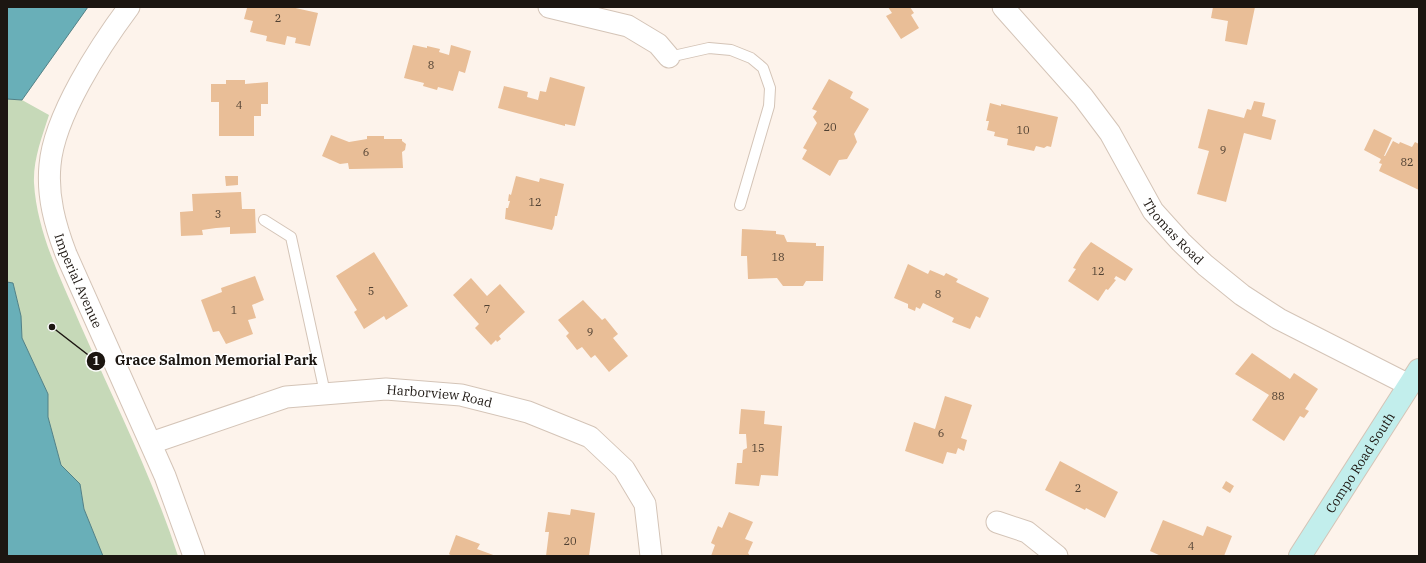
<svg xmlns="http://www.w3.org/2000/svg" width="1426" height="563" font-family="'IBM Plex Serif',serif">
	<rect width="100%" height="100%" fill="#fdf3eb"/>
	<path fill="#c6d9b8" d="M7,99L22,100L49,115C42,137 33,160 34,183C37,233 61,279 80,324C114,401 152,476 178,556H103L84,509L80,484L61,465L48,417V394L22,338L21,316L13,283L7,282Z"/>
	<path fill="#69afb8" stroke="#528186" d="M7,7H88L22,100L7,99Z
		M7,282L13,283L21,316L22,338L48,394V417L61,465L80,484L84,509L103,556H7Z"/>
	<path fill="#e9be97" d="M249,7H291L318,13L310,46L295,43L296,38L287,36L285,45L266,41L267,36L250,32L253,21L244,19L247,8Z
		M888,7H910L914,13L911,15L919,28L901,39L886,16L892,13Z
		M1213,7H1255L1247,45L1225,41L1228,21L1211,18Z
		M413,45L427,48V46L440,49L439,52L449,55L451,45L471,51L465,73L459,71L453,91L438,87L437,90L423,86L424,83L404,78Z
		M550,77L585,87L575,126L565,124V126L498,108L504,86L528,92L527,97L538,100L540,91L546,92Z
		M829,79L853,92L850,98L869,109L854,134L857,142L847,159L839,160L830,176L802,159L807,150L803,148L817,123L813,117L817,111L812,109Z
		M226,80H245V84L268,82V104H261V116H254V136H219V102H211V84H226Z
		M1254,101L1265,103L1262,116L1276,120L1271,140L1244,133L1226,202L1197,194L1209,151L1198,148L1208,109L1244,118L1247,109L1251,110Z
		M990,103L1001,106V104L1058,117L1051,147L1047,146L1044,148L1036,146L1034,151L1007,145L1008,139L994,136L995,132L987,130L989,121H986Z
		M1374,129L1392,138L1384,156H1385L1393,141L1399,144L1400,142L1412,147L1415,142L1419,144V190L1379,171L1382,164L1379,163L1381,159L1364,150Z
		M331,135L349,142L367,139V136H384V139H402V141L406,144L405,150L402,152L403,168L351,169H349L348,163L340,164L322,156Z
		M225,176H238V185L226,186Z
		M516,176L539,182L540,178L564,184L557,216H555L554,225L552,230L505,219L506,208H508L510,201H508L509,194L511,195Z
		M241,192L242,209H255L256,233L230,234V227L216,228L202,230L203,235L181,236L180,212L193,211L192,194Z
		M742,229L776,231V234L784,235L787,242L816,243V246H824L823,281H806L803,286H783L777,278L748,279L747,256H741Z
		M1091,242L1133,269L1125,281L1116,276L1114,279L1116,280L1108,290L1106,289L1098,301L1068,281L1076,269L1073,268L1082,253Z
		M374,252L408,306L386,320L384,316L364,329L354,312L357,310L336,276Z
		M908,264L928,274L930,270L944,276L946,273L958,279L956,282L989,298L980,318L976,316L970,329L952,322L954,318L923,303L920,309L916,307L915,311L908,308V304L894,298Z
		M255,276L264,300L252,305L256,318L248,320L253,334L226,344L219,331L213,332L201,300L222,292L221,288Z
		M471,278L487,296L500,284L525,312L499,336L501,339L497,342L496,340L491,345L475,328L479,324L453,295Z
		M583,300L602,320L605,318L618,334L613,338L628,356L609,372L595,355L591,358L582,347L577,350L566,336L569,333L558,320Z
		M1252,353L1290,379L1294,373L1318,389L1305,409L1309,411L1304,418L1300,416L1284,441L1252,420L1269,395L1235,374Z
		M945,396L972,405L961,438L967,440L964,451L958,448L956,454L947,452L943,464L905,451L914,422L935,429Z
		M741,409L765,411L764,424L782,426L778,476L761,475L759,486L735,484L737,463H742L743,450L747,448L746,434H739Z
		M1060,461L1118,492L1105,518L1086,508L1085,510L1045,490Z
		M1226,481L1234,486L1230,493L1222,488Z
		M571,509L595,513L589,556H546L549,532H545L548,512L570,515Z
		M729,512L753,522L745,539L753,542L748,553L750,556H711L715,545L711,543L718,526L722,528Z
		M1163,520L1203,536L1207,526L1232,536L1224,556H1161L1150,551Z
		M456,535L480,544L477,549L496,556H452L449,554Z"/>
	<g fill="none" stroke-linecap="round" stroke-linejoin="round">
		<g stroke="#d4c4b7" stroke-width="12">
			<path id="service" d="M669,57L709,48L731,50L751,58L763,68L770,88L769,106L740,205
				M264,220L291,237L325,393"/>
		</g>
		<g stroke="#d4c4b7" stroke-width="23">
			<g id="minor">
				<path id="s1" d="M129,7C100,46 54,116 50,165C47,196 55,225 66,254L165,476L194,556"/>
				<path d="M549,7L628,26L658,44L669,57"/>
				<path id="s2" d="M1003,7L1083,97L1110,133L1153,211L1181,242L1205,265L1242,295L1279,319L1409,385"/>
				<path id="s3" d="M151,443L286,397L386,389L461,395L528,412L590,437L624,469L645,504L651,556"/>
				<path d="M997,522L1027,532L1057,556"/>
			</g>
		</g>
		<g stroke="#d4c4b7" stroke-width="24">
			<g id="secondary">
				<path id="s4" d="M1300,556L1419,370"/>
			</g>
		</g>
		<use href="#service" stroke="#fff" stroke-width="10"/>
		<use href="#minor" stroke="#fff" stroke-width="21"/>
		<use href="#secondary" stroke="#c2eeec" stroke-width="22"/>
	</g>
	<g text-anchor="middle" stroke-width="3" stroke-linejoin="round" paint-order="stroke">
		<g font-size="11" fill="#4f4032">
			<text x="278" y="22">2</text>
			<text x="431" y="69">8</text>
			<text x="239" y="109">4</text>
			<text x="830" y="131">20</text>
			<text x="1023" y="134">10</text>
			<text x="1223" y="154">9</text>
			<text x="366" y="156">6</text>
			<text x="1407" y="166">82</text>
			<text x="535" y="206">12</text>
			<text x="218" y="218">3</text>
			<text x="778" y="261">18</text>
			<text x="1098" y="275">12</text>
			<text x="371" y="295">5</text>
			<text x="938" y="298">8</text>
			<text x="487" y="313">7</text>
			<text x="234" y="314">1</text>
			<text x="590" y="336">9</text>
			<text x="1278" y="400">88</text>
			<text x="941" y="437">6</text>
			<text x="758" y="452">15</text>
			<text x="1078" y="492">2</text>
			<text x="570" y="545">20</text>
			<text x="1191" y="550">4</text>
		</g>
		<g font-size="13" fill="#1c1611" stroke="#fff">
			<text dy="5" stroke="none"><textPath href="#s2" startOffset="283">Thomas Road</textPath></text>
			<text dy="5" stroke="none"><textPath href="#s1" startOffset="299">Imperial Avenue</textPath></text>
			<text dy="5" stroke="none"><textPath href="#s3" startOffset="297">Harborview Road</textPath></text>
			<text dy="5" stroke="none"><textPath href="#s4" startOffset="111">Compo Road South</textPath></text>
		</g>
	</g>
	<path fill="none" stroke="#1c1611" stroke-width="1.5" d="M52 327L96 361"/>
	<g fill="#1c1611" stroke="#fff" stroke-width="1.5">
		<circle cx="52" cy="327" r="4"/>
		<circle cx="96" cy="361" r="10"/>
	</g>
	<g font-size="12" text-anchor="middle" font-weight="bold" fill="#fff">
		<text x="96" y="365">1</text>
	</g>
	<g font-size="14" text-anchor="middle" font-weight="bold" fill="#1c1611" stroke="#fff" stroke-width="3" stroke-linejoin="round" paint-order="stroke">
		<text x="216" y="365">Grace Salmon Memorial Park</text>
	</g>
	<rect width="1426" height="563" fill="none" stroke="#1c1611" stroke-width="16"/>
</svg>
